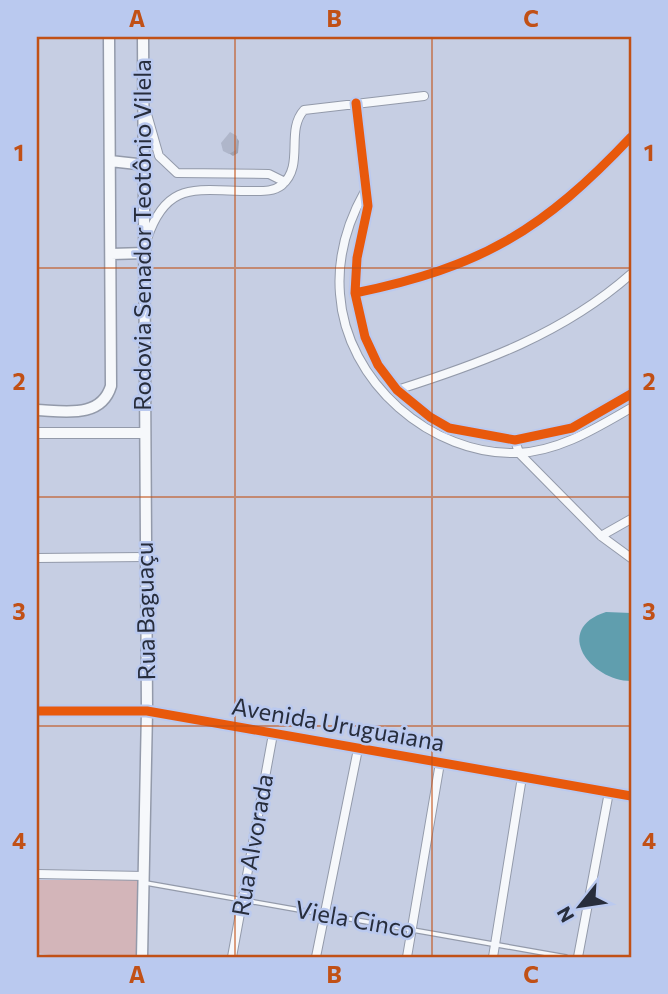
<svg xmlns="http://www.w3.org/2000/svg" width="668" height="994" font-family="Commissioner,sans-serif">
	<rect width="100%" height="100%" fill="#c6cee3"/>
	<path fill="#d3b5b9" d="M37,880H140L138,957H62L37,953Z"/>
	<path fill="#609eae" d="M606,612L631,613V681C590,681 552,629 606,612Z"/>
	<path fill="#0003" d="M236,137L239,141L238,153L233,156L224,150Z"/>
	<path fill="#afb6ca" d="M230,132L237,136L236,150L229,154L223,151L221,143Z"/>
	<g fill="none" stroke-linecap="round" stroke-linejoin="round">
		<g stroke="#939aaa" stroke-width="6">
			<path id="service" d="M146,883L566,957"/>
		</g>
		<g stroke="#939aaa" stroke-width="10">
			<path id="minor" d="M356,103L368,206L357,258L355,293L365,337L378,365L397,390L430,417L449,428L515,440L572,428L631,394
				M147,114L159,156L177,173L269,174L285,182
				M365,191C347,223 337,257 340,294C346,382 431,456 518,453C560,451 596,428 631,408
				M147,239C167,179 197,191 251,191C262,191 273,192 282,185C305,165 285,131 304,110L424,96
				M355,293C482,267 543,230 631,137
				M397,390C482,363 563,334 631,274
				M515,440L519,453L601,536L631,558
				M601,536L631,519
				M37,558L144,557
				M37,711H147L631,796
				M37,874L144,876
				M232,957L273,734
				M316,957L358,749
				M407,957L440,763
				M493,957L522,777
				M578,957L609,792"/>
		</g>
		<g stroke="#939aaa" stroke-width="12">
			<path id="tertiary" d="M37,433H144"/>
		</g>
		<g stroke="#939aaa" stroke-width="13">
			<path id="secondary" d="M110,161L146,165
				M111,254L146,253
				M37,410C64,411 101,419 111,386L109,37
				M142,957L147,711L143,37"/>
		</g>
		<use href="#service" stroke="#f6f8fb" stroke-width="3.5"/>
		<use href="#minor" stroke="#f6f8fb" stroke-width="8"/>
		<use href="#tertiary" stroke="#f6f8fb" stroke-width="10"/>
		<use href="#secondary" stroke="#f6f8fb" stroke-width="10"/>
		<g stroke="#bac9ef" stroke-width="13">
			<path id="cycleway" d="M356,103L368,206L357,258L355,293L365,337L378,365L397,390L430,417L449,428L515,440L572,428L631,394
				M355,293C482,267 543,230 631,137
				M37,711H147L631,796"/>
		</g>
		<use href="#cycleway" stroke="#e8590c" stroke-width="9"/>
	</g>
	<path fill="none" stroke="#c15016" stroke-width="2" stroke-opacity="0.55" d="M235,37V957M432,37V957M37,268H631M37,497H631M37,726H631"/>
	<g text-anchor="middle" stroke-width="5" stroke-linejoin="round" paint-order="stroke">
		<g font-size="24" fill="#272d3c" stroke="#bac9ef">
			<text transform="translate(143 235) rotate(-90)" y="8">Rodovia Senador Teotônio Vilela</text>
			<text transform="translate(146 611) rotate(-91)" y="8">Rua Baguaçu</text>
			<text transform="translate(338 725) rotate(10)" y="8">Avenida Uruguaiana</text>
			<text transform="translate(253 845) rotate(-80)" y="8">Rua Alvorada</text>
			<text transform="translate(355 920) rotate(10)" y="8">Viela Cinco</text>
		</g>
	</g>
	<rect width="668" height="994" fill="none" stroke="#bac9ef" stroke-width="77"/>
	<g transform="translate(580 906) rotate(240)" stroke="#bac9ef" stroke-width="5" paint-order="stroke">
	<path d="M0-5L12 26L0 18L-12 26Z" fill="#272d3c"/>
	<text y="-10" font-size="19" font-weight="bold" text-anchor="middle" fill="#272d3c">N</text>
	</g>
	<rect x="38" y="38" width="592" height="918" fill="none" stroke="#c15016" stroke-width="2.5"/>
	<g font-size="23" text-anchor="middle" font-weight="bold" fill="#c15016">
		<text x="137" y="27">A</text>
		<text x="334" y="27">B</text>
		<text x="531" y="27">C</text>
		<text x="19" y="161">1</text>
		<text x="649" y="161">1</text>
		<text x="19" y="390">2</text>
		<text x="649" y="390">2</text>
		<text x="19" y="620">3</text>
		<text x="649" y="620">3</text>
		<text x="19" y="849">4</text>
		<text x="649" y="849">4</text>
		<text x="137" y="983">A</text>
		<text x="334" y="983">B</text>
		<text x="531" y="983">C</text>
	</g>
</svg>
